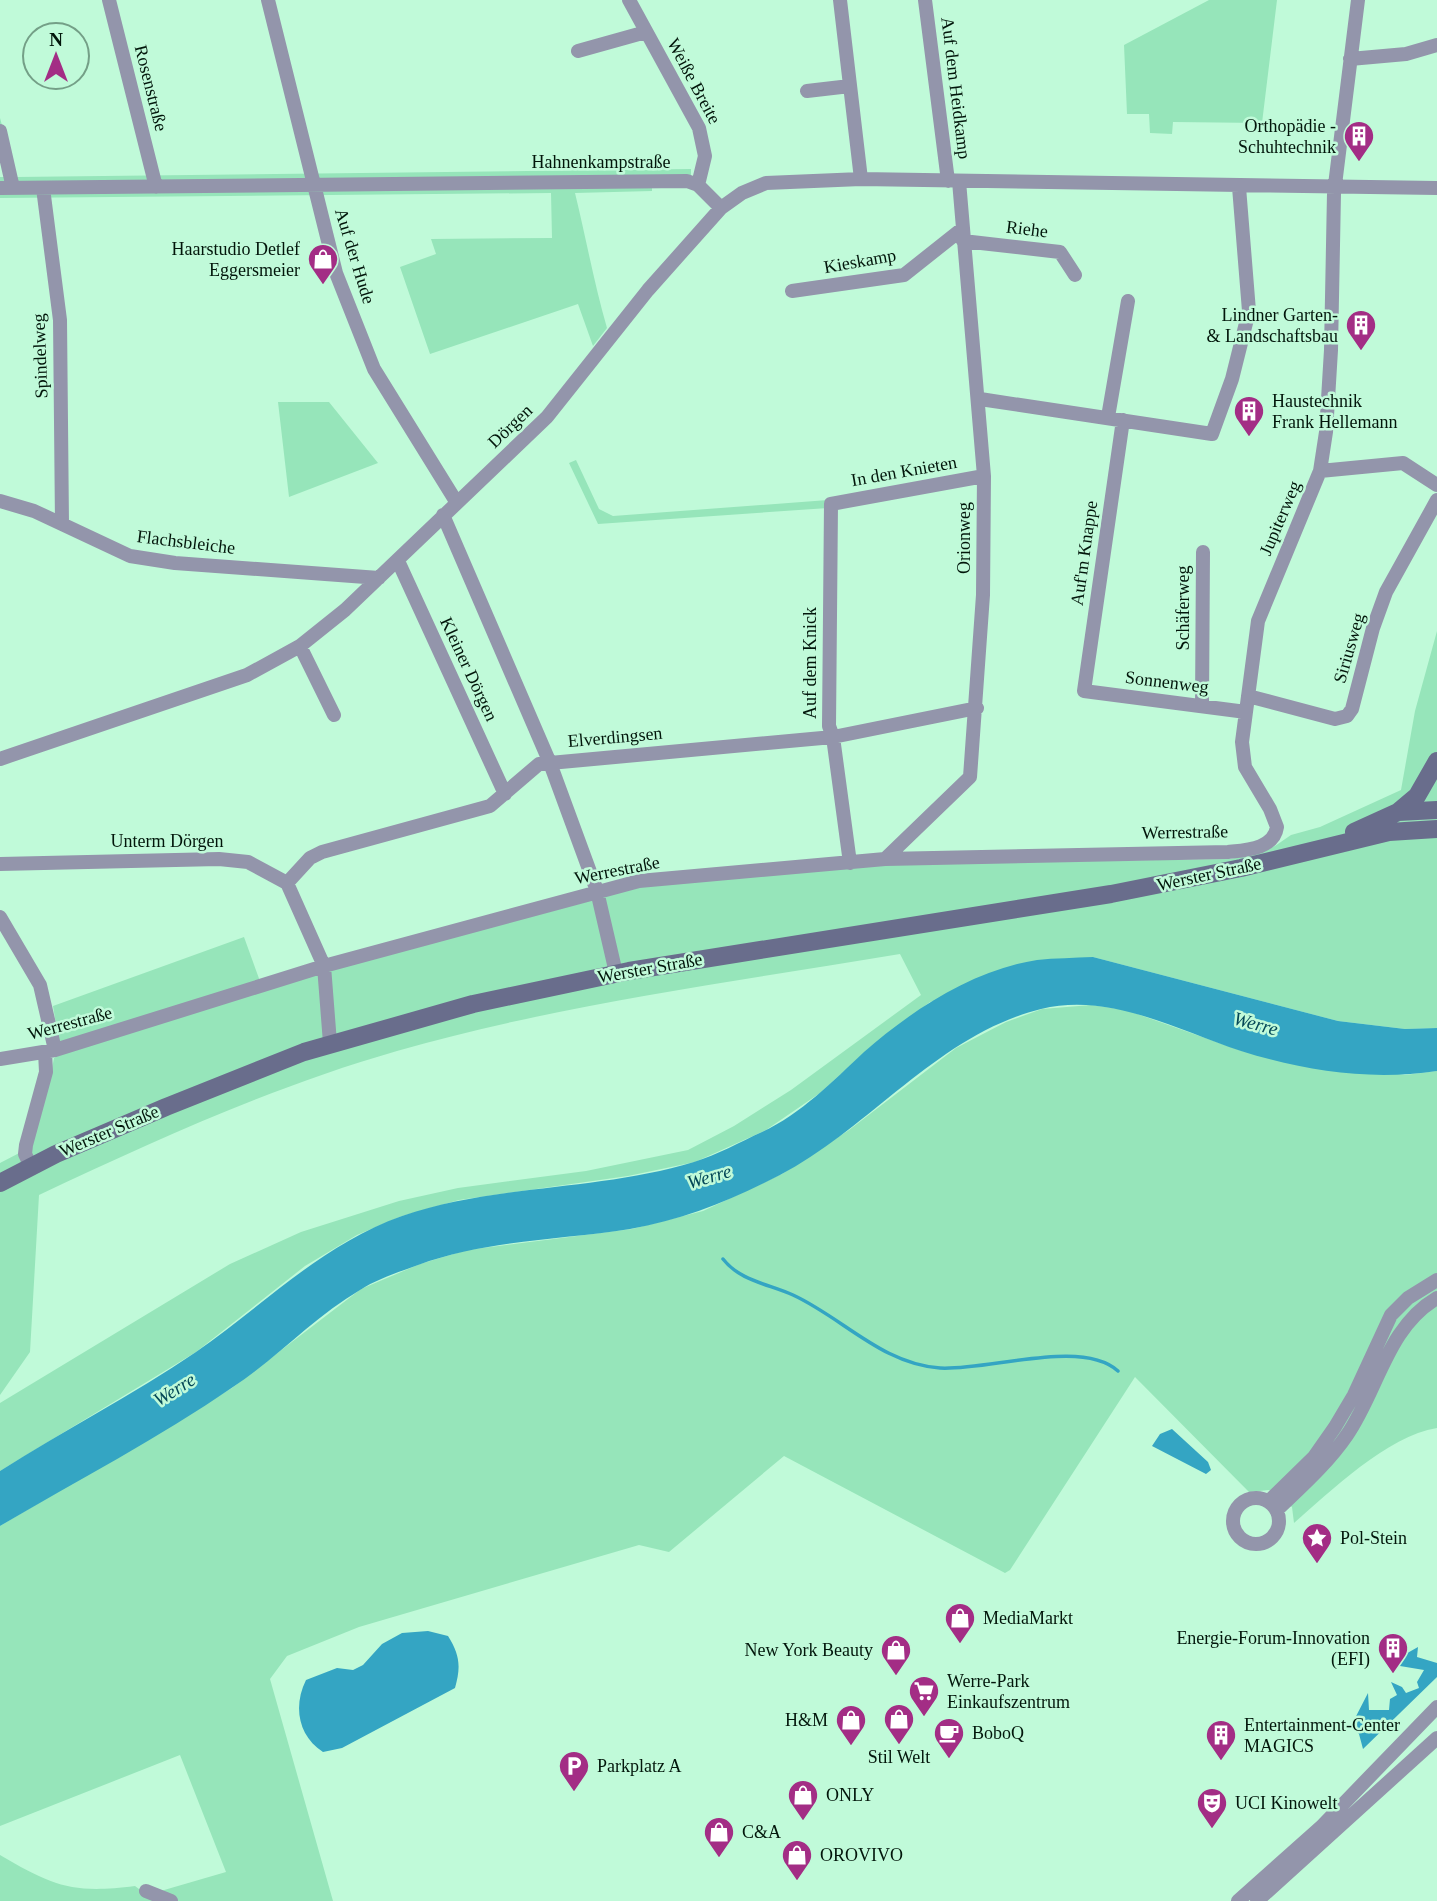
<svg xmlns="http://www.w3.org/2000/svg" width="1437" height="1901" font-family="Georgia,serif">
	<rect width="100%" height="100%" fill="#c0fad9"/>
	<path fill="#96e5ba" d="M1209,0H1277L1262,123L1173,122L1172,134L1150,133L1149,114H1127L1124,45Z
		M0,118L16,177L691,169V184L652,185V191L575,193C586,238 594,283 607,328L593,346L578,304L430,354L400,267L436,254L431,239L552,238L551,193L0,198V177H6L0,146Z
		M278,402H329L378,463L289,497Z
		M576,460L599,509L613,516L828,500V508L598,524L569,463Z
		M1437,631V1028L1405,1029L1338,1021L1093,957L930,1002L868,1049L820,1093L766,1130L695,1162L628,1176L459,1200L402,1216L357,1235L305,1266L196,1352L0,1471V1403L230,1264L301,1232L399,1201L458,1188L586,1171L688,1150L734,1126L791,1090L921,995L900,954C732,982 561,1004 397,1051C272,1087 156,1140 39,1195L30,1352L0,1395V1163L27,1149L49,1084L54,1058L61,1054L53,1006L244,937L261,984L639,883L869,864L1231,859L1275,846L1291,835L1320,827L1401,790L1415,711Z
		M1091,1005L1126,1010L1242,1051L1405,1075L1437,1071V1428C1387,1436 1331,1491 1294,1523L1292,1507L1269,1490L1249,1492L1135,1377L1010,1570L1005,1573L784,1456L669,1552L639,1545L359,1627L287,1656L270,1679L333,1901H0V1855C53,1886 72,1894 135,1886L147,1895L226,1872L180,1755L0,1826V1526L232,1388L361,1289L420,1264L467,1250L632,1229L703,1211L782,1174L849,1130L956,1048L1006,1022L1042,1009Z"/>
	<path fill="#34a5c3" d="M1093,957L1338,1021L1405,1029L1437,1028V1071C1370,1081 1305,1071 1241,1051C1177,1030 1110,992 1041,1009C939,1034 870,1128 780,1175C732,1200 683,1220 630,1229C560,1240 486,1240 418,1265C399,1272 377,1279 360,1290C314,1317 277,1358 233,1387C159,1438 78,1480 0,1526V1471C64,1430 133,1395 196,1352C265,1304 321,1245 402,1216C496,1184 599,1191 694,1162C717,1155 740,1142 762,1132C801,1114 833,1081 864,1052C912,1010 973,970 1037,960C1055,958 1074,958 1093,957Z
		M1172,1429L1208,1462L1211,1470L1206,1474L1152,1446L1160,1434Z
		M428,1631L448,1636C460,1655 461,1667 455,1688L342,1748L323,1752C298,1736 293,1706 306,1680L337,1668L353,1670L363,1665L382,1644L402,1633Z
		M1418,1647L1417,1657L1437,1663V1677L1363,1749L1359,1734L1351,1726L1368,1693L1369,1710H1389L1390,1699L1397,1695L1391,1682L1402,1687L1406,1693L1419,1688L1417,1682L1424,1670L1388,1664Z"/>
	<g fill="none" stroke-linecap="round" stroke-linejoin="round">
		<path stroke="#34a5c3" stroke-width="3.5" d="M723,1259C740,1281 769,1284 793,1295C843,1318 882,1364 940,1368C987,1371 1082,1338 1118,1371"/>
		<path stroke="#9395ab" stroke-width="14" d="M109,0L156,187
			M268,0L336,273L374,369L457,503
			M629,0L699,128L705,156L698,185
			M840,0L861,179
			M925,0L948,181
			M578,51L646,32
			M1350,59L1406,54L1437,45
			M807,91L850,86
			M0,131L13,188
			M0,188L687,181L698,185L721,208
			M43,188L60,320L62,524
			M963,241L1060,252L1075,275
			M792,291L904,275L962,229
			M980,399L1212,434L1232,379L1249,311L1239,187
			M1108,417L1128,301
			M1123,420L1084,691L1246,712
			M1320,471L1403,463L1437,485
			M0,501L34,511L130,556L175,563L379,578
			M443,515L550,763L597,891L616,973
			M398,561L505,794
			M300,646L334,715
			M1248,696L1335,719L1347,716L1352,709L1373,628L1386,592L1437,500
			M1202,706L1203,552
			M0,759L247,675L300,646L345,610L547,417L648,290L721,208L742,193L766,183L861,179L1437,188
			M885,859L970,777L983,595L984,476L959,181
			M850,863L833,737L829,726L831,504L984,476
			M0,864L219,859L248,862L287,883L324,966L330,1043
			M287,883L310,858L322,852L490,806L539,764L833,737L977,708
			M0,917L40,985L55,1050
			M0,1059L55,1050L324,966L639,881L885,859L1228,852C1246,850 1274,849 1277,827L1270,809L1245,767L1242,742L1258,621L1320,471L1326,432L1331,350L1334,193L1358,0
			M31,1167L25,1154L26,1145L46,1072L45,1052
			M1233 1521a23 23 0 1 1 46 0a23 23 0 1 1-46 0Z
			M1269,1501L1314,1457L1335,1427L1354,1395L1391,1315L1408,1298L1437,1280
			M1277,1510C1301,1487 1328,1463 1347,1435C1378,1390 1387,1327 1437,1298
			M146,1891L171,1901
			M1238,1901L1321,1827L1437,1707
			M1257,1901L1437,1738"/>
		<path stroke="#696d8c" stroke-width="18" d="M1398,812L1417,796L1437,761
			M1354,832L1398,812L1437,810
			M0,1183L56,1154L166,1107L304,1052L473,1004L629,971L1111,894L1241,868L1389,832L1437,829"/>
	</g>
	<defs>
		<g id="building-pin" transform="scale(1.575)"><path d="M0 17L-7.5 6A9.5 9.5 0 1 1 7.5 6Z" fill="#a32d85" stroke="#c0fad9"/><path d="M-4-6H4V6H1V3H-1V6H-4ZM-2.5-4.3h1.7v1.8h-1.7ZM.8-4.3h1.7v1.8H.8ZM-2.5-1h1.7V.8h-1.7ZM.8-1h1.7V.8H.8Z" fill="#fff"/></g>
		<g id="shop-pin" transform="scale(1.575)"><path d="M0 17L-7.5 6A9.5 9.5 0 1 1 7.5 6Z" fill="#a32d85" stroke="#c0fad9"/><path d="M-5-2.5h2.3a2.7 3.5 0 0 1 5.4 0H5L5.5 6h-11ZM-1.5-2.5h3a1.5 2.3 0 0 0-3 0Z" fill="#fff"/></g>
		<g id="sight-pin" transform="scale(1.575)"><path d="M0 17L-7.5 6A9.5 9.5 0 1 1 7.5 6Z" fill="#a32d85" stroke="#c0fad9"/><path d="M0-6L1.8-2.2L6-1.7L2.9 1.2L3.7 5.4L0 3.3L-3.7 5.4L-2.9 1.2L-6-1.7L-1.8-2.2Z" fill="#fff"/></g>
		<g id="supermarket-pin" transform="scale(1.575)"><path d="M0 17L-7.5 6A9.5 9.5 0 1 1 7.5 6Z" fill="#a32d85" stroke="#c0fad9"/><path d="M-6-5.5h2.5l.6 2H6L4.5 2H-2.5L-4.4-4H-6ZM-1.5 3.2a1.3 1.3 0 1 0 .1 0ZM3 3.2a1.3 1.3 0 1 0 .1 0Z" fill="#fff"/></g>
		<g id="cafe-pin" transform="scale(1.575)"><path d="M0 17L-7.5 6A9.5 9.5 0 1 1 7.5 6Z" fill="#a32d85" stroke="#c0fad9"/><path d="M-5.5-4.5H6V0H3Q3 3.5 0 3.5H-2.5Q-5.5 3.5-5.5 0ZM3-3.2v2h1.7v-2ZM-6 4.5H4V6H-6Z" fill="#fff"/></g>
		<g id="parking-pin" transform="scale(1.575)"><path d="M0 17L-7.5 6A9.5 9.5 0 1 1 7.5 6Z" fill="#a32d85" stroke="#c0fad9"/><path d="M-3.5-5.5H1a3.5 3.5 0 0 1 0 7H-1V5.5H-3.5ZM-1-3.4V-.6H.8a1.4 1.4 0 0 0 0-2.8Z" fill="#fff"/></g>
		<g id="theatre-pin" transform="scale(1.575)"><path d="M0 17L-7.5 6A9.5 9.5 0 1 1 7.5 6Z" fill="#a32d85" stroke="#c0fad9"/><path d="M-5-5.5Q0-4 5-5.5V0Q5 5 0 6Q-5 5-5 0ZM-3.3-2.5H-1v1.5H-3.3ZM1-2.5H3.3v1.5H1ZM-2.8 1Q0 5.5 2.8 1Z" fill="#fff"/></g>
	</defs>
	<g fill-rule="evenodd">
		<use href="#building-pin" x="1359" y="136"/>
		<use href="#shop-pin" x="323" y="259"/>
		<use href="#building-pin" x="1361" y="325"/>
		<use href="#building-pin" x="1249" y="411"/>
		<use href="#sight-pin" x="1317" y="1538"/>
		<use href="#shop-pin" x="960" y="1618"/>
		<use href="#building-pin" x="1393" y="1648"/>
		<use href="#shop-pin" x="896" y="1650"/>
		<use href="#supermarket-pin" x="924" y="1691"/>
		<use href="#shop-pin" x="899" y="1719"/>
		<use href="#shop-pin" x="851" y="1720"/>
		<use href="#cafe-pin" x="949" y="1733"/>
		<use href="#building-pin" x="1221" y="1735"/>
		<use href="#parking-pin" x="574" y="1766"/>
		<use href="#shop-pin" x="803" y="1795"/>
		<use href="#theatre-pin" x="1212" y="1803"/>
		<use href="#shop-pin" x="719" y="1832"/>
		<use href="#shop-pin" x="797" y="1855"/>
	</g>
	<g text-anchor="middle" stroke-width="5" stroke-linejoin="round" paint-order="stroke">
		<g font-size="18" fill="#02160b" stroke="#c0fad9">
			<text transform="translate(694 81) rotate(62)" y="6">Weiße Breite</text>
			<text transform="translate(151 88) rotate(76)" y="6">Rosenstraße</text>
			<text transform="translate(956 88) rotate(83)" y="6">Auf dem Heidkamp</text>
			<text x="601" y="168">Hahnenkampstraße</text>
			<text transform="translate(1027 229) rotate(7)" y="6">Riehe</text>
			<text transform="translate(355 256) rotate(73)" y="6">Auf der Hude</text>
			<text transform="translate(860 261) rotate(-10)" y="6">Kieskamp</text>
			<text transform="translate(40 356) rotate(-92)" y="6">Spindelweg</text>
			<text transform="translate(510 426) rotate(-44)" y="6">Dörgen</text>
			<text transform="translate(904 471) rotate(-10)" y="6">In den Knieten</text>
			<text transform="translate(1280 518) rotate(-67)" y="6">Jupiterweg</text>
			<text transform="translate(964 538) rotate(-90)" y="6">Orionweg</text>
			<text transform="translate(186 542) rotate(7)" y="6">Flachsbleiche</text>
			<text transform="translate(1084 553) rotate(-82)" y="6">Auf'm Knappe</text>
			<text transform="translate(1183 608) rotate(-90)" y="6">Schäferweg</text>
			<text transform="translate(1349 648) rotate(-74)" y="6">Siriusweg</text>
			<text transform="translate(810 663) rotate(-90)" y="6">Auf dem Knick</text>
			<text transform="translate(469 669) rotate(65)" y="6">Kleiner Dörgen</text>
			<text transform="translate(1167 682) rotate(7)" y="6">Sonnenweg</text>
			<text transform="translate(615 737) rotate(-5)" y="6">Elverdingsen</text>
			<text transform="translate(1185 832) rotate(-1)" y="6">Werrestraße</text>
			<text x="167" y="847">Unterm Dörgen</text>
			<text transform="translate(617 870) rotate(-11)" y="6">Werrestraße</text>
			<text transform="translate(1209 874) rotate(-12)" y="6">Werster Straße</text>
			<text transform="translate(650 968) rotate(-10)" y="6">Werster Straße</text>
			<text transform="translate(70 1023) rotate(-15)" y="6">Werrestraße</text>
			<text transform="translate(109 1131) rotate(-23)" y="6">Werster Straße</text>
		</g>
		<g font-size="18" fill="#02160b" stroke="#c0fad9" text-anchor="start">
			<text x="1336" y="132" text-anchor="end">Orthopädie -<tspan x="1336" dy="21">Schuhtechnik</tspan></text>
			<text x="300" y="255" text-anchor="end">Haarstudio Detlef<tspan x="300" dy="21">Eggersmeier</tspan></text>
			<text x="1338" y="321" text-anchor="end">Lindner Garten-<tspan x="1338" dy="21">&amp; Landschaftsbau</tspan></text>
			<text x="1272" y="407">Haustechnik<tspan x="1272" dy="21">Frank Hellemann</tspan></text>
			<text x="1340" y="1544">Pol-Stein</text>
			<text x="983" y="1624">MediaMarkt</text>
			<text x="1370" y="1644" text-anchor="end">Energie-Forum-Innovation<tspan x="1370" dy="21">(EFI)</tspan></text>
			<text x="873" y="1656" text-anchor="end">New York Beauty</text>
			<text x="947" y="1687">Werre-Park<tspan x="947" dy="21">Einkaufszentrum</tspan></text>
			<text x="828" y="1726" text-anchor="end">H&amp;M</text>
			<text x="1244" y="1731">Entertainment-Center<tspan x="1244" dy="21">MAGICS</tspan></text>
			<text x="972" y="1739">BoboQ</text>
			<text x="899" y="1763" text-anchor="middle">Stil Welt</text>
			<text x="597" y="1772">Parkplatz A</text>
			<text x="826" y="1801">ONLY</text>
			<text x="1235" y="1809">UCI Kinowelt</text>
			<text x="742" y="1838">C&amp;A</text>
			<text x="820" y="1861">OROVIVO</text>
		</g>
		<g font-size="19" font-style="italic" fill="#034757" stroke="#c0fad9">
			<text transform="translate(1256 1023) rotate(15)" y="7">Werre</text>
			<text transform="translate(709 1176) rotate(-16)" y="7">Werre</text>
			<text transform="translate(174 1389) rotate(-32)" y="7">Werre</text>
		</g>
	</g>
	<g transform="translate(56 56)"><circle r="33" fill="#c0fad9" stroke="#749f87" stroke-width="2"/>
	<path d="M0-5L12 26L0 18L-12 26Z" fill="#a32d85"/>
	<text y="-10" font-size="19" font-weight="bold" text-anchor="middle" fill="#02160b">N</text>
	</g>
</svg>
